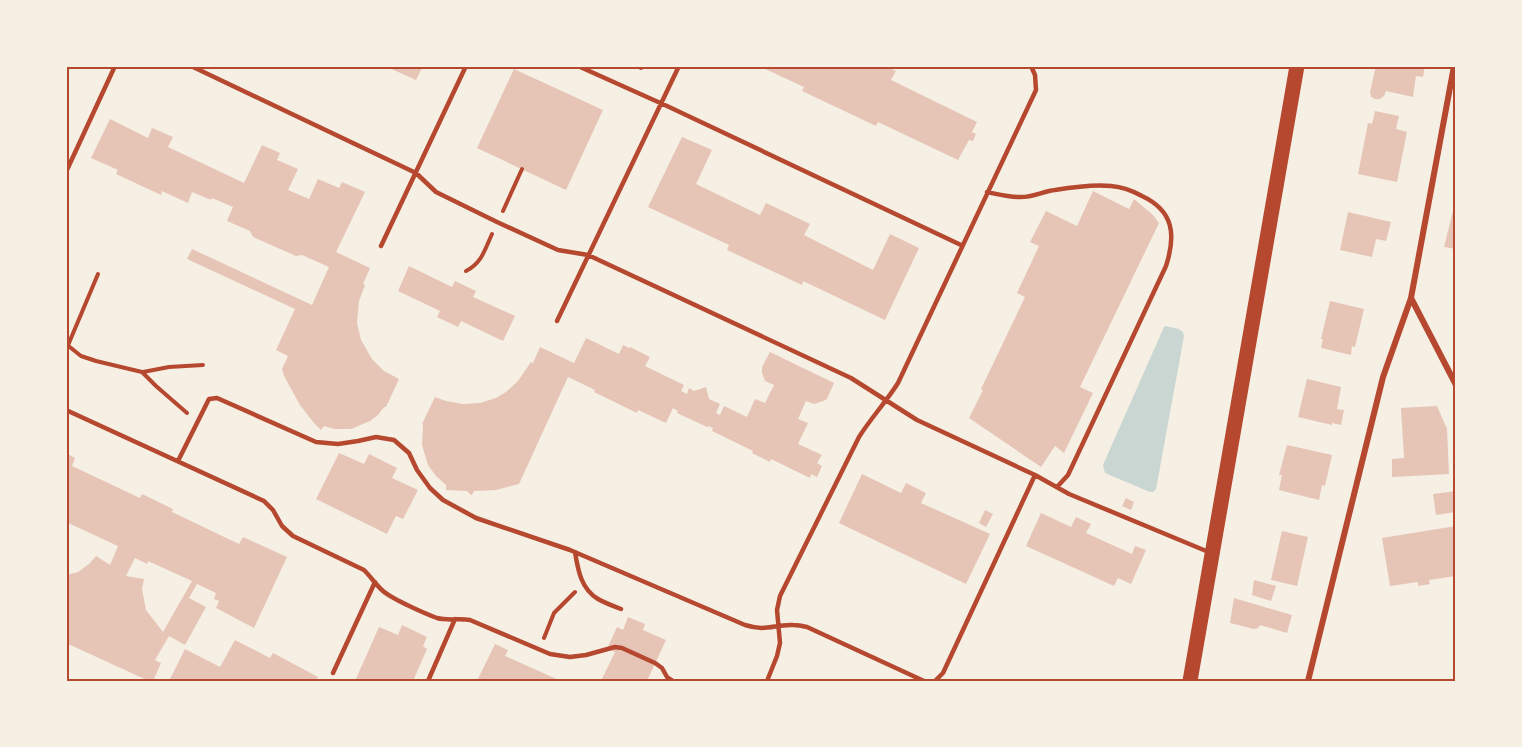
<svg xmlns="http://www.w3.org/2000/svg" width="1522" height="747" font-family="'DejaVu Sans',sans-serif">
	<rect width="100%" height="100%" fill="#f6efe4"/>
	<path fill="#c9d6d2" d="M1166,326L1179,329L1183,332L1184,336L1156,489L1153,492H1150L1105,473L1103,465L1164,327Z"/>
	<path fill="#e6c5b7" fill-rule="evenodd" d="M385,66H423L416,80Z
		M759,66H886L896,71L891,80L977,122L972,132L976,134L973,141L969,140L958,160L878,122L876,126L802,91L804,87Z
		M1376,66H1425L1423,77L1416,76L1413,97L1386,91L1384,96L1380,99H1375L1371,97L1370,92Z
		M514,69L603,110L566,190L477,148Z
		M1375,111L1399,116L1396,129L1407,132L1397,182L1358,174L1368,123L1372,124Z
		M110,119L148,138L152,128L173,137L168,147L244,183L262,145L280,153L277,160L298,169L288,190L309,199L318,179L339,188L342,182L365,192L336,252L370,268L363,284L365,285L359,301L357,323L361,340L372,359L384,371L399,379L386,407H384L378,415L370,421L351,429H334L324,426L321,430L314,423L300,405L284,376L282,369L288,356L276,350L295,309L187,259L192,249L312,305L329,267L302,255L296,256L253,237L250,231L227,221L233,207L212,198L211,200L192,192L188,203L162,191L161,195L116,174L118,170L91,158Z
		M682,137L712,150L696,184L760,215L766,203L810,224L804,235L873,270L890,234L919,248L885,320L803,281L802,285L727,250L729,245L648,207Z
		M1093,191L1129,209L1134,199L1153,215L1159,223L1080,387L1093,393L1064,453L1055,446L1041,467L969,418L983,390L981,389L1025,297L1017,293L1039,246L1030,242L1046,211L1077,226Z
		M1455,203L1456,204V249L1444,247Z
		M1348,212L1391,222L1386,241L1376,239L1372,257L1340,250Z
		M409,266L452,287L455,281L476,291L473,297L515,316L503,341L461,321L458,327L437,317L440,311L398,291Z
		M1330,301L1364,309L1355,347L1352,346L1351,355L1321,348L1323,339H1321Z
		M586,338L619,354L623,345L629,348L630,347L650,357L645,366L684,385L681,391L687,394L689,388L694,391L706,387L709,399L720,404L716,413L720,415L724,406L747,417L755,399L765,403L774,385L765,381L762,373V367L770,352L834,383L827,399L823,401L814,404L806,401L798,419L808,423L798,444L822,455L817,463L822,466L817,477L811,474L810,478L771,459L770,462L752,453L753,451L712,431L713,428L708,426L707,427L677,413L678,411L673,408L666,423L638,410L637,413L594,392L595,390L568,377L519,484L496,490L474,491L472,495H471L467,491L446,490V485L436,476L428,465L422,445L423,425L422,424L435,397L446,401L463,404L480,403L496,398L506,392L518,381L531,362L533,363L540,347L574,363Z
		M1307,379L1341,387L1337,409L1344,410L1341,425L1332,423V425L1298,417Z
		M1437,406L1447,429L1449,474L1392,477V459L1404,458L1401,408Z
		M1287,445L1332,455L1325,486L1322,485L1319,500L1279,490L1282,475H1279Z
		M66,453L75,458L72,466L140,498L142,494L173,509L172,512L239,544L243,537L287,557L254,628L216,608L219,601L214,599L216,593L197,584L189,598L206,607L185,645L169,636L155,660L161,663L153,681H149L66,643V575L78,572L89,564L96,556L110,565L118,546L66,522ZM135,558L147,564L148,561L192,581L163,632L146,610L142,589L144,579L126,576Z
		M339,453L364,464L369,454L397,468L392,478L418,490L403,519L396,516L387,534L316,499Z
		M862,474L901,493L906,483L926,493L921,503L990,534L966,584L839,523Z
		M1456,491V512L1436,515L1433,494Z
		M1126,498L1134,502L1131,510L1122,506Z
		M985,510L993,514L986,527L979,523Z
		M1041,513L1071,527L1076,517L1091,524L1086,533L1132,554L1135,546L1146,550L1131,584L1118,578L1114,586L1026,546Z
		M1456,526V576L1429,580L1430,584L1418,586V582L1390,586L1382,538Z
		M1282,531L1308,537L1297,586L1271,580Z
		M1254,580L1276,586L1271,601L1252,595Z
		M1234,598L1292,615L1287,633L1260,625L1258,628L1254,629L1230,623Z
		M628,617L645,624L643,630L666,640L647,681H601L615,652L607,649L617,627L623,630Z
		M402,625L427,637L423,646L427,649L413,681H355L379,627L398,635Z
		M235,640L270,658L273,653L318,677L316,681H169L185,649L220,667Z
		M495,644L508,650L505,656L561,681H477Z"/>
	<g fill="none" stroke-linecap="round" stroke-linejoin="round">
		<path stroke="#b5482f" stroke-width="4" d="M636,66L641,68L642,66
			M503,211L522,169
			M466,271C482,263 485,249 492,234
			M66,344L81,356L96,361L142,372L156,386L187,413
			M66,350L98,274
			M143,372L169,367L203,365
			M544,638L554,613L575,592"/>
		<path stroke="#b5482f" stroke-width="4.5" d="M191,66L416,173L436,192L497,222L558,250L588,255L851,378L917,420L1035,475L943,673L935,681
			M578,66L667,106L961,245
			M66,172L115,66
			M987,192C997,194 1008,197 1019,197C1031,198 1044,191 1055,190C1073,187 1093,184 1111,186C1122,187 1133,191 1142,196C1174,211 1176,235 1166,266L1068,475L1057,487
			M381,246L466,66
			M557,321L679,66
			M66,410L264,501L273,510L282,526L293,536L364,570C371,577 376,585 383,591C392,599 426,614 437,618C448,621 459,618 470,620L550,654L570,657L586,655L615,647L622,648L655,663L662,668L667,677L673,681
			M178,461L209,399L217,398L316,442L338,444L358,441L376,437L394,440L409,453L417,470L430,488L443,500L476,518L570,550L745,625C767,632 774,624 793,625C798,625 803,626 807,627L924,681
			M1035,475L1069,494L1211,553
			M575,552C578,570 581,589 598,599C605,603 613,606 621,609
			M333,673L375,582
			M428,681L455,619
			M767,681L777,656L780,643L777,610L780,596L859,437C871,418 886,402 898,383L1036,90L1035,75L1031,66"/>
		<path stroke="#b5482f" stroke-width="6" d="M1411,298L1456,385
			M1308,681L1383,377L1411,298L1454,66"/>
		<path stroke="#b5482f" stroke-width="15" d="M1190,681L1297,66"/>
	</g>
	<rect width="1522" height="747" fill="none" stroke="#f6efe4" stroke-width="135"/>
	<rect x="68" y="68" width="1386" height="612" fill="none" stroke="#b5482f" stroke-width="2"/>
</svg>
